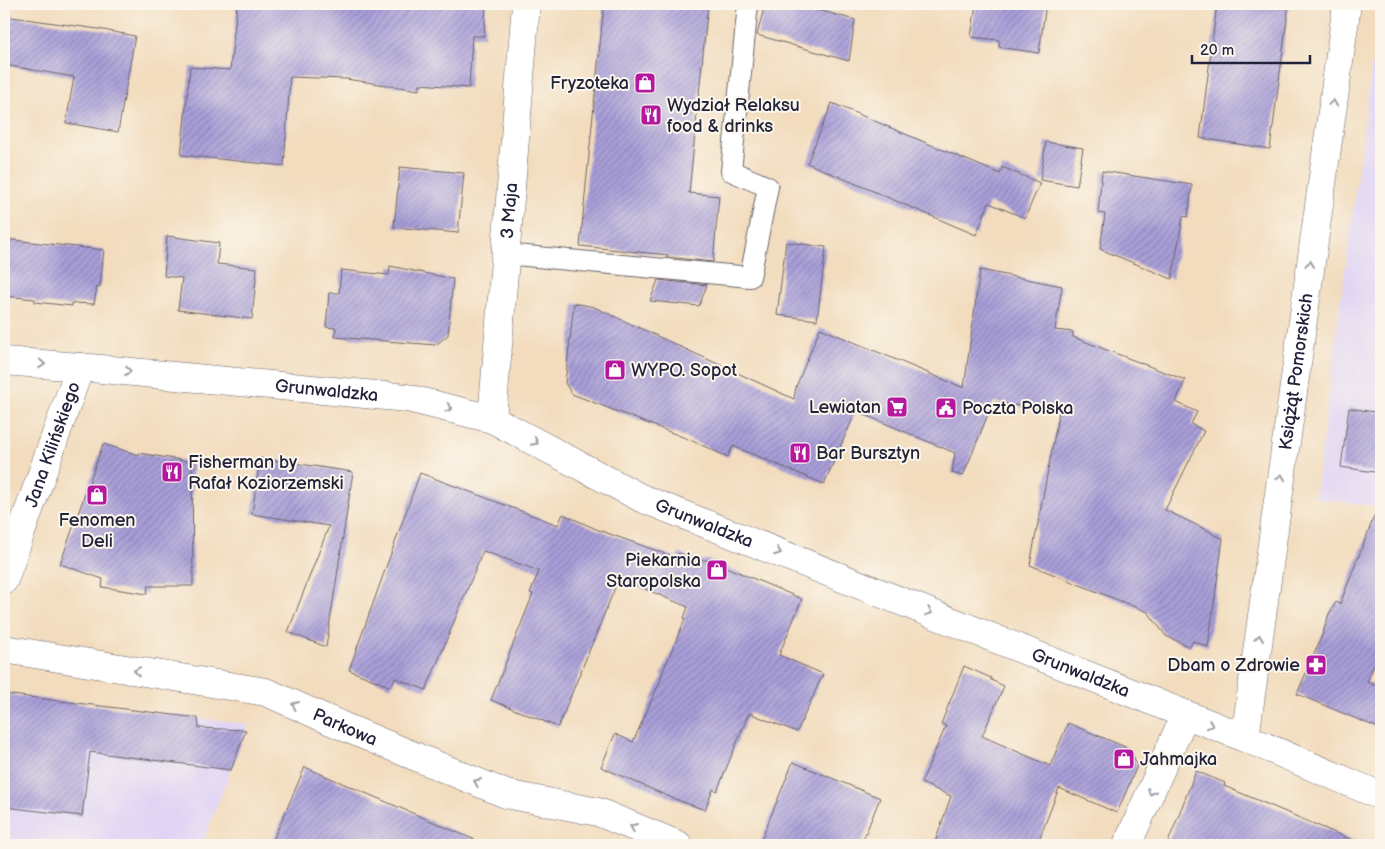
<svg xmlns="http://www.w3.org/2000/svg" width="1385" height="849" font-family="'Balsamiq Sans',sans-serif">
	<defs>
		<pattern id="building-hatch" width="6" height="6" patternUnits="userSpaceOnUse" patternTransform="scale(1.25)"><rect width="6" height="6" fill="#a99fd9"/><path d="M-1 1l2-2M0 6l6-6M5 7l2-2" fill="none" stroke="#8981b1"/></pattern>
	</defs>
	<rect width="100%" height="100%" fill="#fbf7ec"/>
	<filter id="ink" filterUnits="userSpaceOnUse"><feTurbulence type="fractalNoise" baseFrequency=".02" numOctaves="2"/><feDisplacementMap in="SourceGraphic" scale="10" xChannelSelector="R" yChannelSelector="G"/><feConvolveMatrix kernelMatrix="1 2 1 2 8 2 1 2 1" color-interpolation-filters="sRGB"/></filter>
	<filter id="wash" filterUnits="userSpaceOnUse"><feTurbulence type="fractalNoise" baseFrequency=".0096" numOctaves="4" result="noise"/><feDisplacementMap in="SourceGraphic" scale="20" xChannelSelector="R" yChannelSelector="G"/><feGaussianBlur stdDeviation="1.12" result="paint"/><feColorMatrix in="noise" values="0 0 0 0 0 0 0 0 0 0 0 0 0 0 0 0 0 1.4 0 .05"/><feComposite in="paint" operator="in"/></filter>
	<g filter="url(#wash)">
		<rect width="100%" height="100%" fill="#f2dcbd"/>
		<path fill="#e0d4f4" d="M1380,4H1381V507L1315,498Z
			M4,694L248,724L202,845H4Z"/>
		<g id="blocks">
			<path fill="url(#building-hatch)" d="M237,4H486L484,36H472L469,88L420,84L419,90L346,79L290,77L284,166L181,155L190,67L230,70Z
				M604,4H708L689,193L719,196L713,262L667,257L668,255L580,246Z
				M765,4H796L855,20L849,61L757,35Z
				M976,4H1046L1039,53L999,47V40L971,37Z
				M1217,4H1289L1270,149L1200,138Z
				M4,16L98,29L135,36L118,132L66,123L74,77L4,65Z
				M832,103L1000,174L1002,167L1040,183L1025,218L989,203L976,235L807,163Z
				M1046,142L1083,148L1077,186L1040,180Z
				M400,167L464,173L458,233L394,227Z
				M1102,171L1192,185L1188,217L1183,216L1172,279L1100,249L1105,214L1098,213Z
				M167,236L219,243L217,264L257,268L252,319L178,310L182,278L164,276Z
				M4,239L104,250L100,287H97L94,304L72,303V306L35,302V299L4,296Z
				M786,242L826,247L817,320L777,315Z
				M390,266L453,279L448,335L436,345L335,337L336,328L326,327L329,293H339L341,270L389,275Z
				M980,270L1062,286L1055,330L1073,332V337L1185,380L1176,402L1197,412L1191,424L1204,431L1165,510L1211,532L1214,535L1223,538L1208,647L1193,641L1190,647L1166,636L1148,612L1030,565L1059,412L993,402L963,476L952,473L955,453L856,411L824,484L733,446L728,457L688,439L572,394L565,383L574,303L594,307L794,399L796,387L820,328L964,388Z
				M658,280L707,285L699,306L650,301Z
				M1349,408L1381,413V473L1341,467Z
				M103,444L139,455V453L192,462L193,586H148L147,594L102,587L103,579L60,564Z
				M260,458L353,472L326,647L288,632L329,526L252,514Z
				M420,473L558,525L563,514L596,529L677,558L679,553L697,560H709L802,599L779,655L823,674L797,732L749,713L717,791L713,789L705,810L672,798L601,767L615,734L633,742L662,677L661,676L685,619L684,618L688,607L619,578L558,727L491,700L533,594L530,593L539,571L483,551L426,690L395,678L391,687L349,670Z
				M1379,504L1381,505V647L1367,682L1381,688V729L1297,694L1323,633L1329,614L1336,602L1340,604Z
				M964,666L991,678V680L1004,686L982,736L1050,766L1068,723L1130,749L1137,766L1117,813L1059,788L1037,845H934L951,796L921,783L946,726L941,724Z
				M4,694L198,718L199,728L246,730L231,770L90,752L82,816L4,807Z
				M793,762L880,798L861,845H759Z
				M305,767L321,774L487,845H271Z
				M1196,771L1225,783L1224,786L1364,845H1167Z"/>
		</g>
	</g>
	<g filter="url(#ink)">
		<use href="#blocks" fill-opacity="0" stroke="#6b6368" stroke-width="1"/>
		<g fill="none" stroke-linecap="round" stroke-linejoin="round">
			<g stroke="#6b6368" stroke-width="22">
				<path id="service" d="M505,254L750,277L768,187L731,171L748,4"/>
			</g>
			<g stroke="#6b6368" stroke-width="29">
				<g id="minor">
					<path id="s1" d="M4,580L80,367"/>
					<path id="s2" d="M4,649L266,692L349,729L506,794L598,812L678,845"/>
					<path id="s3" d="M1245,738L1347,4"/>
					<path d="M1127,845L1185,715"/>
				</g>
			</g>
			<g stroke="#6b6368" stroke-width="29">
				<g id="tertiary">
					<path id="s4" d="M4,361L80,367L407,398L492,419L641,498L1245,738L1381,796"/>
					<path id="s5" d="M492,419L526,4"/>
				</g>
			</g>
			<use href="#service" stroke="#fff" stroke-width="20"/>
			<use href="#minor" stroke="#fff" stroke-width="28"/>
			<use href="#tertiary" stroke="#fff" stroke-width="28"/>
		</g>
		<defs><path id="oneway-chevron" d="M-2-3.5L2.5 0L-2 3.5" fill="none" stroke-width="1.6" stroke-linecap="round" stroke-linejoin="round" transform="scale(1.25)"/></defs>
		<g stroke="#9c9ca7">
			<use href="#oneway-chevron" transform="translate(1333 103) rotate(-82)"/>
			<use href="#oneway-chevron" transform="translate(1310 264) rotate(-82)"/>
			<use href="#oneway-chevron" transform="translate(42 364) rotate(4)"/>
			<use href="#oneway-chevron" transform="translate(128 371) rotate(5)"/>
			<use href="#oneway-chevron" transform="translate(449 408) rotate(14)"/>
			<use href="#oneway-chevron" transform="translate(535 442) rotate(28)"/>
			<use href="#oneway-chevron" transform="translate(1281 477) rotate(-82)"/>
			<use href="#oneway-chevron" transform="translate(778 552) rotate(21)"/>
			<use href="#oneway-chevron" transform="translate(929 612) rotate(22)"/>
			<use href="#oneway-chevron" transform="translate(1259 638) rotate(-82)"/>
			<use href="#oneway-chevron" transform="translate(137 671) rotate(-171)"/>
			<use href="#oneway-chevron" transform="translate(295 705) rotate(-156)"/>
			<use href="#oneway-chevron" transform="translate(1210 725) rotate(21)"/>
			<use href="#oneway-chevron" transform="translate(477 782) rotate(-157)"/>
			<use href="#oneway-chevron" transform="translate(1151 792) rotate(114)"/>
			<use href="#oneway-chevron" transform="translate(633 827) rotate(-157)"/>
		</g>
	</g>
	<defs>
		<g id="shop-square" transform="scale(1.125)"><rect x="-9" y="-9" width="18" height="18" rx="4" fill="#b5179e" stroke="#fbf7ec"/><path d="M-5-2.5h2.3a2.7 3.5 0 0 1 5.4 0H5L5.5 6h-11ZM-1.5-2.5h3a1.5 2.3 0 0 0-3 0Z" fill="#fff"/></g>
		<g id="restaurant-square" transform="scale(1.125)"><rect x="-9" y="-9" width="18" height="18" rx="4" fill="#b5179e" stroke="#fbf7ec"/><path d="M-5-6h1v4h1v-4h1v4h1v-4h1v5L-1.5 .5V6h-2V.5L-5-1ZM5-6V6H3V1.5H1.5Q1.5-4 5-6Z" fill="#fff"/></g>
		<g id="supermarket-square" transform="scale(1.125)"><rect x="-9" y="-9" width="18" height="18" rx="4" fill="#b5179e" stroke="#fbf7ec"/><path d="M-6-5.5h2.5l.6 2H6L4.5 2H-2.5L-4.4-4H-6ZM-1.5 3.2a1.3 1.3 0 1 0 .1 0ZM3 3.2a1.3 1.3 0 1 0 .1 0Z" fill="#fff"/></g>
		<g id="civic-square" transform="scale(1.125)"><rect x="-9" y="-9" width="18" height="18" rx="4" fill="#b5179e" stroke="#fbf7ec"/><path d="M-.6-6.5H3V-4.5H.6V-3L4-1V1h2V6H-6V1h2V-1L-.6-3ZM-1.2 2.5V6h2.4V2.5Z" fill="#fff"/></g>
		<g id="pharmacy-square" transform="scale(1.125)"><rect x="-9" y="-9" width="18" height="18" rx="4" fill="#b5179e" stroke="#fbf7ec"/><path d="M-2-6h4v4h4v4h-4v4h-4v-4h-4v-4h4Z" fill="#fff"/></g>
	</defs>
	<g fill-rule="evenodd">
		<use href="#shop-square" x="645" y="83"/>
		<use href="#restaurant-square" x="651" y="115"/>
		<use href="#shop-square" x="615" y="370"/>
		<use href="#supermarket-square" x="897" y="407"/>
		<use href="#civic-square" x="946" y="408"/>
		<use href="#restaurant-square" x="800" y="453"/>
		<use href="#restaurant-square" x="172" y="472"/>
		<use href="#shop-square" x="97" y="495"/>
		<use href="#shop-square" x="717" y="570"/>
		<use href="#pharmacy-square" x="1316" y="665"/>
		<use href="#shop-square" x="1124" y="759"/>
	</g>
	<g text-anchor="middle" stroke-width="4" stroke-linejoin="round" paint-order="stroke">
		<g font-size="18" fill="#22223b" stroke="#fbf7ec" text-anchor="start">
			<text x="629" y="89" text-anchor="end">Fryzoteka</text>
			<text x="667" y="111">Wydział Relaksu<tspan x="667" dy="21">food &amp; drinks</tspan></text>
			<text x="631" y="376">WYPO. Sopot</text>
			<text x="881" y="413" text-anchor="end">Lewiatan</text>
			<text x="962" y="414">Poczta Polska</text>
			<text x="816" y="459">Bar Bursztyn</text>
			<text x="188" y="468">Fisherman by<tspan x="188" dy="21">Rafał Koziorzemski</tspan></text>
			<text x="97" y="526" text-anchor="middle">Fenomen<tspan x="97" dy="21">Deli</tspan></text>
			<text x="701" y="566" text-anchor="end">Piekarnia<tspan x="701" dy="21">Staropolska</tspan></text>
			<text x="1300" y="671" text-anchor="end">Dbam o Zdrowie</text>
			<text x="1140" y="765">Jahmajka</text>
		</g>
		<g font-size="18" fill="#22223b" stroke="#fbf7ec">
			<text dy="6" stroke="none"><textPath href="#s5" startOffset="209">3 Maja</textPath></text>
			<text dy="6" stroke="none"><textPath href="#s3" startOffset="370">Książąt Pomorskich</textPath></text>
			<text dy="6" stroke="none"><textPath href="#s4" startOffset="324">Grunwaldzka</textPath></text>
			<text dy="6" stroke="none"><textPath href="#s1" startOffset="144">Jana Kilińskiego</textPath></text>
			<text dy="6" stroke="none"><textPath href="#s4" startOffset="729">Grunwaldzka</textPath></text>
			<text dy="6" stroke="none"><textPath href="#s4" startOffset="1134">Grunwaldzka</textPath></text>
			<text dy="6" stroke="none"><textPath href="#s2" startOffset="352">Parkowa</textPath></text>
		</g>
	</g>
	<rect width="1385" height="849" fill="none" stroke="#fbf7ec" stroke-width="20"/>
	<path d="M1192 55v8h118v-8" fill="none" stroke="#22223b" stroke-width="2.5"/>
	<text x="1200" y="55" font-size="15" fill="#22223b" stroke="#fbf7ec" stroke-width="4" paint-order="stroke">20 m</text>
</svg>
